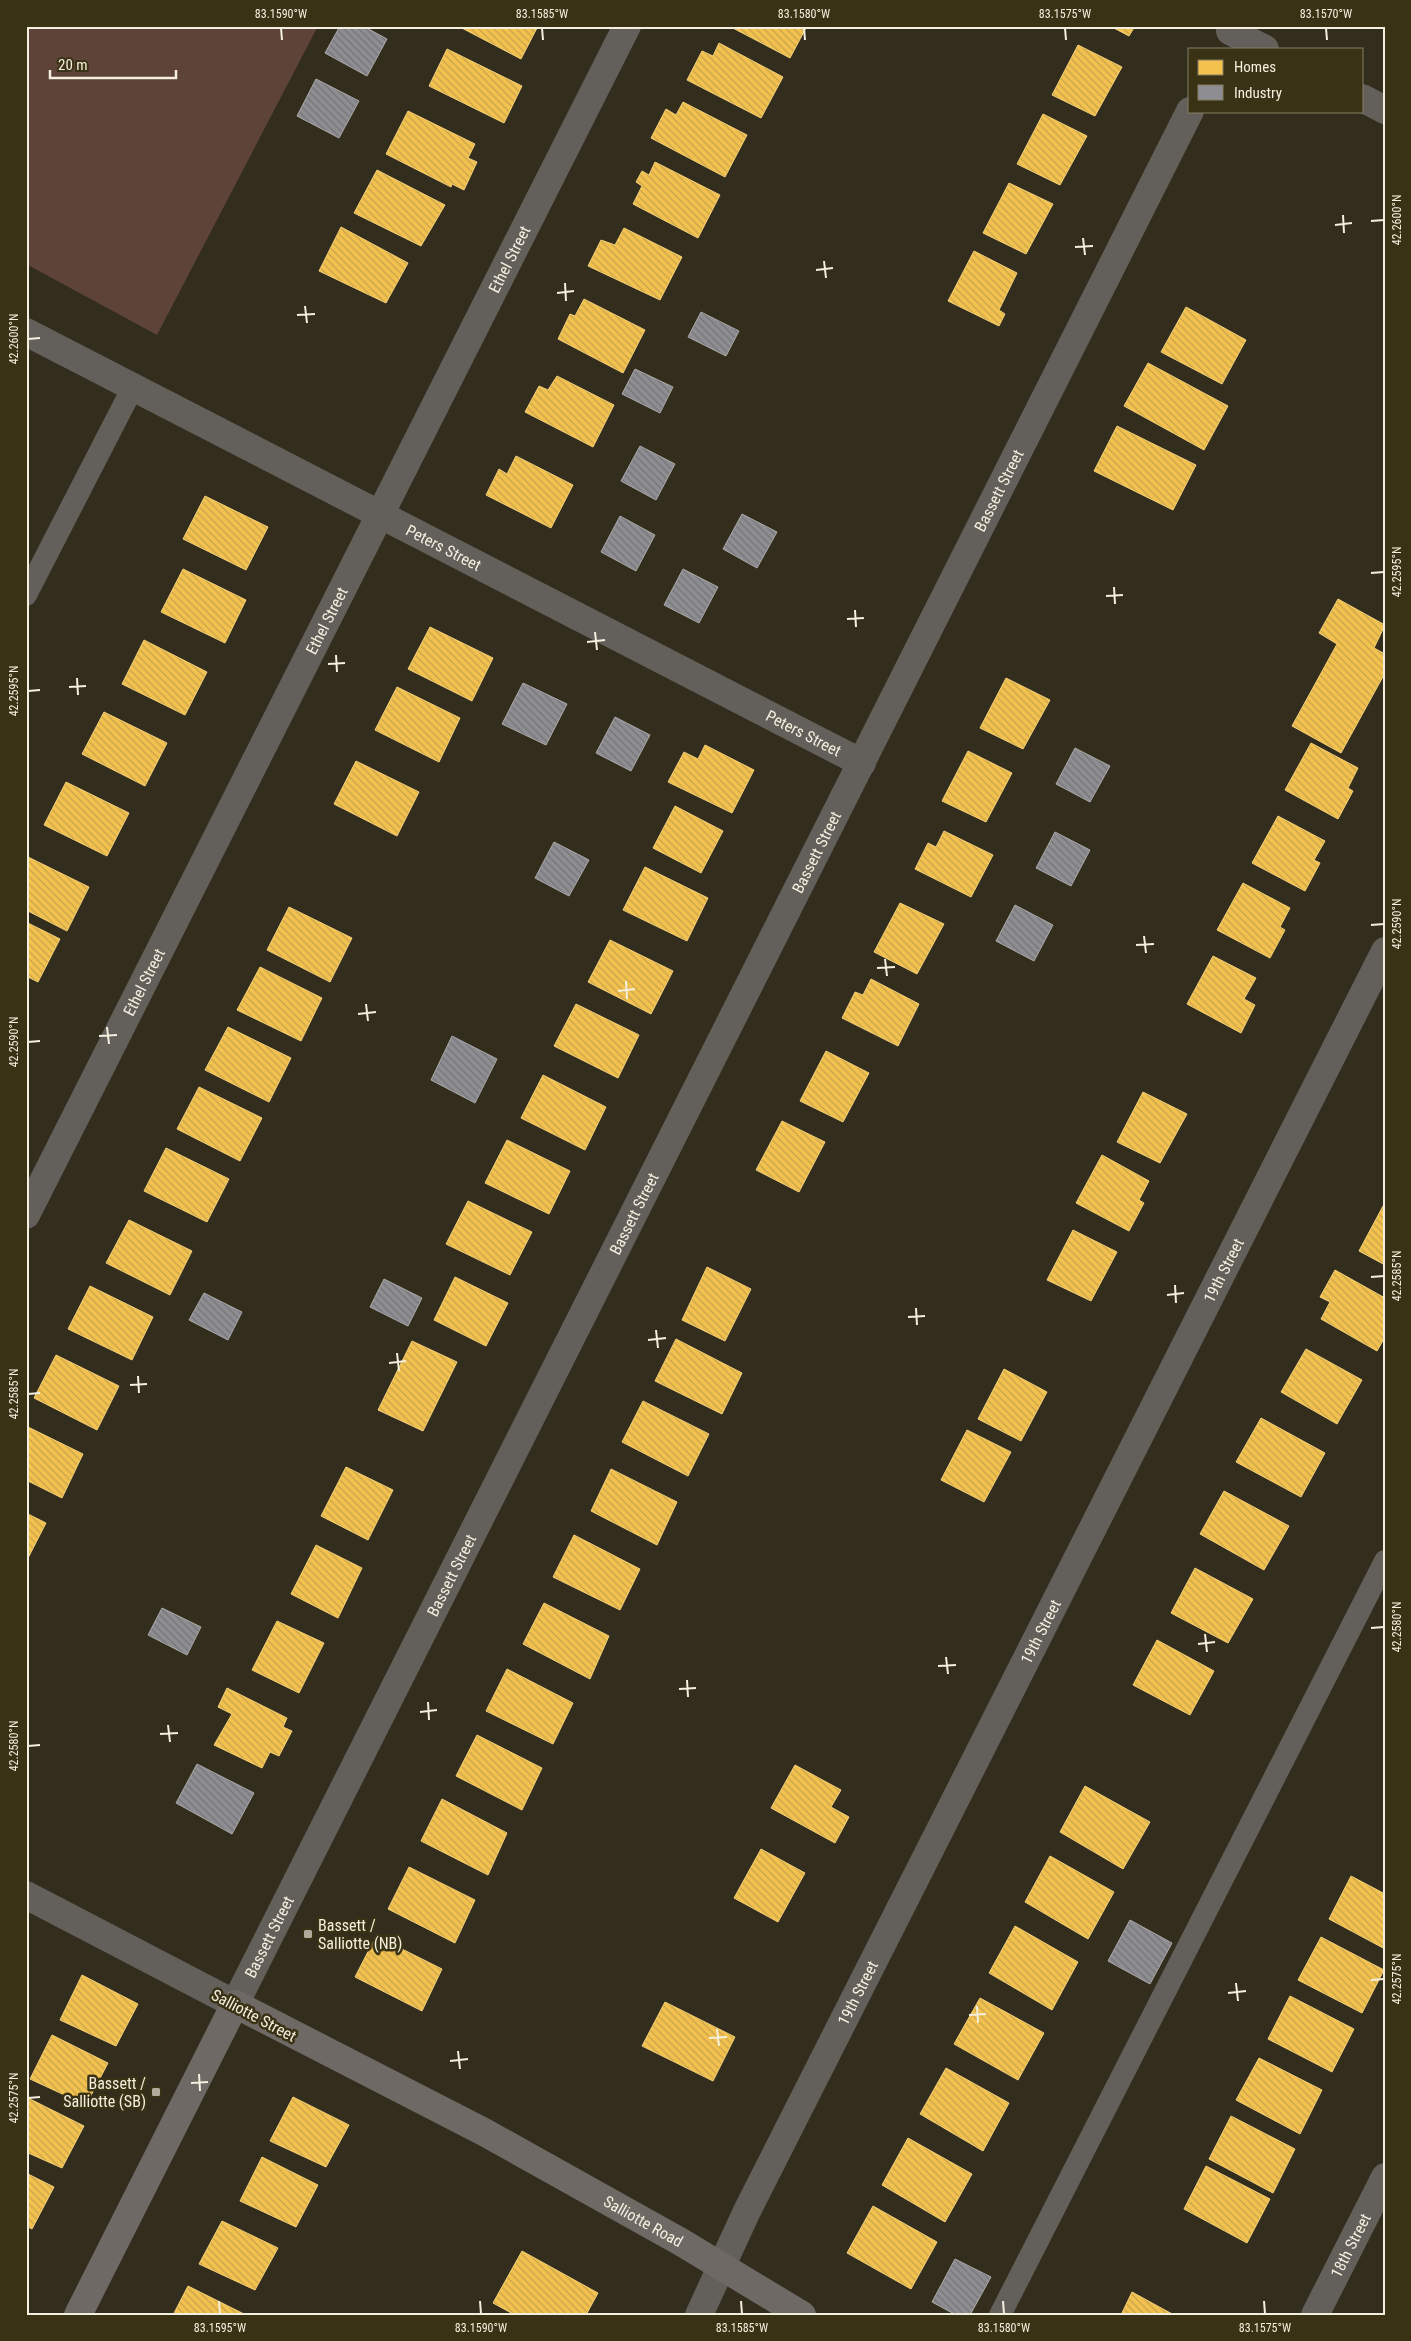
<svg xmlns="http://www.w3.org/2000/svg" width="1411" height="2341" font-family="'Roboto Condensed',sans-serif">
	<defs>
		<pattern id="homes-back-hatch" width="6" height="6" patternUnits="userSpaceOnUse" patternTransform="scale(1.25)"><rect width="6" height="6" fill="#f2c14e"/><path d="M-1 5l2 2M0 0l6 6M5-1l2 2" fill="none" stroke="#c8a34b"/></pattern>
		<pattern id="industry-back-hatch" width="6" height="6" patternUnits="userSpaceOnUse" patternTransform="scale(1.25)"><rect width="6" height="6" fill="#8d8d92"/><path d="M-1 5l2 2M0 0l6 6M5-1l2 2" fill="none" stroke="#757576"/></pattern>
	</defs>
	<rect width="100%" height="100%" fill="#322d1d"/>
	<path fill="#5e4339" d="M26,26H318L157,335L26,264Z"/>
	<path fill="url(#homes-back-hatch)" stroke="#f3cf79" d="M458,26H533L537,28L521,59Z
		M729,26H807L790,58Z
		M1110,26H1135L1129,36Z
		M719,43L783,77L761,118L687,80L702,51L713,56Z
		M1078,45L1122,67L1095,116L1052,95Z
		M447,49L522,86L504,123L429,86Z
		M683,102L747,135L725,177L651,138L666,109L676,115Z
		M408,111L475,144L468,158L477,162L464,190L452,184L451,187L386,154Z
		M1043,114L1087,136L1060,185L1017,164Z
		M655,162L720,195L698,238L633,204L642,186L636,182L642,171L649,175Z
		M377,170L445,205L421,246L354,213Z
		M1009,183L1053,204L1026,254L983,233Z
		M341,227L408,263L386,303L319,271Z
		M624,228L682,257L660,300L588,266L601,240L615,245Z
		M974,251L1017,273L999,310L1005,314L999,326L948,301Z
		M584,299L645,330L623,373L558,339L570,314L575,316Z
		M1186,307L1246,340L1222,384L1161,352Z
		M1148,363L1228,406L1204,450L1124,406Z
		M557,376L614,405L593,447L525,412L539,386L548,390Z
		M1117,426L1196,465L1173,510L1094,471Z
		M516,456L573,485L551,528L486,495L499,469L507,474Z
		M205,496L268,527L246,570L183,539Z
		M183,569L246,600L225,643L161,612Z
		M1338,599L1385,625L1374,648L1385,654V673L1341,753L1292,726L1337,644L1319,633Z
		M430,627L493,658L472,701L408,669Z
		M144,640L207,672L185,715L122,684Z
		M1006,678L1050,700L1023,749L980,728Z
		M397,687L460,718L439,762L375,730Z
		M104,712L167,743L145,786L82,754Z
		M1311,743L1358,768L1348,788L1353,791L1338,819L1285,790Z
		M705,745L754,770L732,813L668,782L684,752L698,759Z
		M968,751L1012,773L986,822L942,801Z
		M356,761L419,792L397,836L334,804Z
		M66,782L129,813L107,856L44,825Z
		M675,806L723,831L701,873L653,848Z
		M1278,816L1325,841L1314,860L1320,863L1305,891L1252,863Z
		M944,831L993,855L971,897L915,869L928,843L936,847Z
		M26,856L89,887L67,931L26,910Z
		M645,867L708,898L687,941L623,910Z
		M1243,883L1290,908L1280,927L1285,930L1270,958L1217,930Z
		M900,903L944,924L917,974L874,952Z
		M289,907L352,938L330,982L267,950Z
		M26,922L60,939L38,982L26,976Z
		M610,940L673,971L651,1014L588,982Z
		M1213,956L1256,978L1244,999L1255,1005L1241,1033L1187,1004Z
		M260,967L322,998L301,1041L237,1010Z
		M871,979L919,1004L898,1046L842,1018L855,992L863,995Z
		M576,1004L639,1035L618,1078L554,1046Z
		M228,1027L291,1058L269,1102L205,1070Z
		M826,1051L869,1073L843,1122L800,1101Z
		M543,1075L606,1107L585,1150L521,1118Z
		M199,1087L262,1118L240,1161L177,1129Z
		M1143,1092L1187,1114L1160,1163L1117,1142Z
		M782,1121L825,1142L799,1192L756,1170Z
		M507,1140L570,1171L549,1214L485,1183Z
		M166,1148L229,1179L207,1222L144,1191Z
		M1102,1155L1149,1181L1139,1200L1144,1203L1129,1231L1076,1203Z
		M468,1201L532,1232L510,1275L446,1244Z
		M1383,1206L1385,1207V1265L1359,1251Z
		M129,1220L192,1251L170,1295L106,1263Z
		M1073,1230L1117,1252L1091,1301L1047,1280Z
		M707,1267L751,1289L725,1341L682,1320Z
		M1335,1270L1385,1298V1337L1377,1351L1321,1319L1330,1302L1320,1297Z
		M455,1277L508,1303L486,1346L434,1320Z
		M90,1286L153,1317L132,1360L68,1329Z
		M676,1339L742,1373L722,1414L655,1381Z
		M412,1341L457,1362L423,1431L378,1410Z
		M1306,1349L1362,1380L1337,1424L1281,1392Z
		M56,1355L119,1386L97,1430L34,1398Z
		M1004,1369L1047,1392L1021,1441L978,1419Z
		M643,1401L709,1434L688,1476L622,1442Z
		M1261,1418L1325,1453L1301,1497L1236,1462Z
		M26,1426L83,1454L62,1498L26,1480Z
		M967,1430L1011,1452L984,1502L941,1480Z
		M346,1467L393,1490L368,1540L321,1516Z
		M611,1469L677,1502L657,1545L591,1511Z
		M1224,1491L1289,1526L1264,1570L1200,1534Z
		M26,1513L46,1523L26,1562Z
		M574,1535L640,1569L620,1610L553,1577Z
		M316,1545L362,1568L338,1618L291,1594Z
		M1195,1568L1253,1599L1228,1643L1171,1613Z
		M544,1603L609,1636L590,1679L523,1644Z
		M277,1621L324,1643L299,1693L252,1670Z
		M1157,1640L1214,1671L1190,1715L1133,1685Z
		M507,1669L573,1703L553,1744L486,1711Z
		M227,1688L287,1718L283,1727L292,1731L279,1756L270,1752L262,1768L214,1745L232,1714L218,1707Z
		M477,1735L542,1768L522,1810L456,1776Z
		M795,1765L841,1790L831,1807L849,1817L835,1843L771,1808Z
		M1085,1786L1150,1822L1123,1869L1060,1832Z
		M442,1799L507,1833L488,1875L421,1841Z
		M761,1849L805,1873L778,1922L734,1898Z
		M1050,1856L1114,1892L1088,1939L1025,1902Z
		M409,1867L475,1900L455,1943L388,1909Z
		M1351,1876L1385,1894V1949L1329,1919Z
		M1015,1926L1078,1962L1052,2010L989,1973Z
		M376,1936L442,1969L422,2011L355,1977Z
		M1321,1937L1384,1970L1362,2013L1298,1980Z
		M82,1975L138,2004L116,2046L60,2020Z
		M1290,1996L1354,2029L1332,2072L1268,2039Z
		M980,1998L1044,2033L1018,2080L954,2044Z
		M665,2002L735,2037L713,2081L642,2046Z
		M52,2035L108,2063L86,2105L30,2079Z
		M1259,2058L1322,2090L1300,2134L1236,2100Z
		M946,2068L1009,2103L983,2151L920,2114Z
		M293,2097L349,2125L326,2167L270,2141Z
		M28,2098L84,2126L62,2168L26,2152V2103Z
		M1231,2116L1295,2149L1273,2193L1209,2159Z
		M908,2138L972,2174L945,2222L882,2185Z
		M262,2157L318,2185L296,2227L240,2201Z
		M1206,2166L1270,2199L1247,2243L1184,2209Z
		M26,2173L54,2187L32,2229L26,2226Z
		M873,2206L937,2242L911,2289L847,2253Z
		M222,2221L278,2248L255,2290L199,2264Z
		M522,2251L598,2293L586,2315H515L493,2303Z
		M188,2286L244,2314L173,2315Z
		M1132,2292L1174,2315H1121Z"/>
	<path fill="url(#industry-back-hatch)" stroke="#acaaa9" d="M340,26H363L387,39L367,76L325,53Z
		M316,79L359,101L339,138L297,116Z
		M701,312L739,331L726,356L688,337Z
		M635,369L673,387L660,413L622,394Z
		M640,446L675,464L656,500L621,481Z
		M742,514L777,532L757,568L723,549Z
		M620,516L655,535L636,571L601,552Z
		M683,569L718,587L699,623L664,605Z
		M523,683L567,704L546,745L502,724Z
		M615,717L650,735L631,771L596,753Z
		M1075,748L1110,766L1090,802L1056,784Z
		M1055,832L1090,850L1071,886L1036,868Z
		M554,842L589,860L569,896L535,878Z
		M1015,905L1053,925L1034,961L996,941Z
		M452,1036L497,1059L475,1103L431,1080Z
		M384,1279L422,1298L408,1326L370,1307Z
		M204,1293L242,1312L228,1340L189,1320Z
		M162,1608L201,1627L187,1655L148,1635Z
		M197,1764L254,1793L232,1834L176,1803Z
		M1130,1920L1172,1943L1150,1984L1108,1961Z
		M955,2259L991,2277L970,2315H956L932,2302Z"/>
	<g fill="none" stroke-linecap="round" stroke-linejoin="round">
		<path stroke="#635f5a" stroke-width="22" d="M26,595L133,387
			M1000,2315L1385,1561"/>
		<g stroke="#635f5a" stroke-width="28">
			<path d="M1230,31L1265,49"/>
			<path d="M1362,98L1385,110"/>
			<path id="s1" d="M26,332L862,763"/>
			<path id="s2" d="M26,1215L627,26"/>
			<path id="s3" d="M26,1895L235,2004L1190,111"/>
			<path id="s4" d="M699,2315L747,2211L1385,951"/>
			<path id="s5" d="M1315,2315L1385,2177"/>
		</g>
		<path stroke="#6e6964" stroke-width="28" id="s6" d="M78,2315L235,2004L484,2132L681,2242L802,2315"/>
	</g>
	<path fill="none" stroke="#f4efde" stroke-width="2" d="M281,28L282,40M542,28L543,40M804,28L805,40M1065,28L1066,40M1326,28L1327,40M1343,215L1344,233M1371,221L1384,220M1335,225L1352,223M1083,238L1085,255M1075,247L1093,246M824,261L826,278M816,270L833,268M565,283L566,301M557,293L574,291M305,306L307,323M297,315L315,314M28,339L40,338M1371,573L1384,572M1114,587L1115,604M1106,596L1123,595M855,610L856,627M847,619L864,618M595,632L597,650M587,642L605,640M336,655L337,672M328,664L345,663M77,678L78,695M69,687L86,686M28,691L40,690M1371,925L1384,924M1144,936L1146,953M1136,945L1154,944M885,959L887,976M877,968L895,967M626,981L627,999M618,991L635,989M366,1004L368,1021M358,1014L376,1012M107,1027L109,1044M99,1036L117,1035M28,1042L40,1041M1371,1277L1384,1276M1175,1285L1176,1303M1167,1295L1184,1293M916,1308L917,1325M908,1317L925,1316M656,1330L658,1348M648,1340L666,1338M397,1353L399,1371M389,1363L406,1361M138,1376L139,1393M130,1385L147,1384M28,1394L40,1393M1371,1628L1384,1627M1205,1634L1207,1652M1198,1644L1215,1642M946,1657L948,1674M938,1666L956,1665M687,1680L688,1697M679,1689L696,1688M428,1702L429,1720M420,1712L437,1710M168,1725L170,1742M160,1734L178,1733M28,1746L40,1745M1371,1980L1384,1979M1236,1983L1238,2001M1228,1993L1246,1991M977,2006L978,2023M969,2015L986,2014M717,2029L719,2046M709,2038L727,2037M458,2051L460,2069M450,2061L468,2059M199,2074L200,2091M191,2083L208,2082M28,2098L40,2097M219,2301L220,2314M480,2301L481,2314M741,2301L742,2314M1003,2301L1004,2314M1264,2301L1265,2314"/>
	<g fill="#b0ab9a" stroke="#3a3215" stroke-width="2">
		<rect x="303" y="1929" width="10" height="10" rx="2.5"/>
		<rect x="151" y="2087" width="10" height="10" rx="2.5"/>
	</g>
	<g text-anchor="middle" stroke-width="5" stroke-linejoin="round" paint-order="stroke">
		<g font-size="16" fill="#f4efde" stroke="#3a3215">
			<text dy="6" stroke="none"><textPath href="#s2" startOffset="1071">Ethel Street</textPath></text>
			<text dy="6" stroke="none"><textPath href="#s3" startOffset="1931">Bassett Street</textPath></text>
			<text dy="6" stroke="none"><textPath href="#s1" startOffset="470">Peters Street</textPath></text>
			<text dy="6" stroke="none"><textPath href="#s2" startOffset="666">Ethel Street</textPath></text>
			<text dy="6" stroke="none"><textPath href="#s1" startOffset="875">Peters Street</textPath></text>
			<text dy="6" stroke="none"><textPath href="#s3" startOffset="1526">Bassett Street</textPath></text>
			<text dy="6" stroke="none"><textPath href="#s2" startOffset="261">Ethel Street</textPath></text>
			<text dy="6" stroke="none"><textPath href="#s3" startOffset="1121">Bassett Street</textPath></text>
			<text dy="6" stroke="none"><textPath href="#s4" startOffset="1169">19th Street</textPath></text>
			<text dy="6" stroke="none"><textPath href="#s3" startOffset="716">Bassett Street</textPath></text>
			<text dy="6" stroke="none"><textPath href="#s4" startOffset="764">19th Street</textPath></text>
			<text dy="6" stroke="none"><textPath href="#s3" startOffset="311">Bassett Street</textPath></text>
			<text dy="6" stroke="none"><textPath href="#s4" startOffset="359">19th Street</textPath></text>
			<text transform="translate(254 2015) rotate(28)" y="6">Salliotte Street</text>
			<text dy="6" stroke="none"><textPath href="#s6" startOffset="811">Salliotte Road</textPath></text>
			<text dy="6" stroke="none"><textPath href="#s5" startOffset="78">18th Street</textPath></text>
		</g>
		<g font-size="16" fill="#f4efde" stroke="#3a3215" text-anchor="start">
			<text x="318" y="1931">Bassett /<tspan x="318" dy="18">Salliotte (NB)</tspan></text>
			<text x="146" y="2089" text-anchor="end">Bassett /<tspan x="146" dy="18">Salliotte (SB)</tspan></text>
		</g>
	</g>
	<rect width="1411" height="2341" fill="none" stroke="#3a3215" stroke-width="55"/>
	<rect x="1188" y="48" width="175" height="65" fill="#3a3215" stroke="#847e65"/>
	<rect x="1198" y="60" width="25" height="15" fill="#f2c14e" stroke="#847e65"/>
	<text x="1234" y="72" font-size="15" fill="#f4efde">Homes</text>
	<rect x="1198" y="85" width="25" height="15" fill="#8d8d92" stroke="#847e65"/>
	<text x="1234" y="98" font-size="15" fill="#f4efde">Industry</text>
	<path d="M50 70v8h126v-8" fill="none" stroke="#f4efde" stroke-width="2.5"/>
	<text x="58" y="70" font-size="15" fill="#f4efde" stroke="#3a3215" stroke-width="4" paint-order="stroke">20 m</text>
	<rect x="28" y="28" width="1356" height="2286" fill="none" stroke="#f4efde" stroke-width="2"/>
	<g font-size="12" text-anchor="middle" fill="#f4efde">
		<text x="281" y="18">83.1590°W</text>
		<text x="542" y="18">83.1585°W</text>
		<text x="804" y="18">83.1580°W</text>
		<text x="1065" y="18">83.1575°W</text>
		<text x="1326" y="18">83.1570°W</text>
		<text transform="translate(1397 220) rotate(-90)" y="4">42.2600°N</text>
		<text transform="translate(14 339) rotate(-90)" y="4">42.2600°N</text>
		<text transform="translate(1397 572) rotate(-90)" y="4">42.2595°N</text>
		<text transform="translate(14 691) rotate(-90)" y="4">42.2595°N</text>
		<text transform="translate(1397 924) rotate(-90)" y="4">42.2590°N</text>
		<text transform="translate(14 1042) rotate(-90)" y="4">42.2590°N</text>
		<text transform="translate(1397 1276) rotate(-90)" y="4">42.2585°N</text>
		<text transform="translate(14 1394) rotate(-90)" y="4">42.2585°N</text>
		<text transform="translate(1397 1627) rotate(-90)" y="4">42.2580°N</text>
		<text transform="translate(14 1746) rotate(-90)" y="4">42.2580°N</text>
		<text transform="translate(1397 1979) rotate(-90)" y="4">42.2575°N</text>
		<text transform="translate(14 2098) rotate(-90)" y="4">42.2575°N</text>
		<text x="220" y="2332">83.1595°W</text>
		<text x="481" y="2332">83.1590°W</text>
		<text x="742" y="2332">83.1585°W</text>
		<text x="1004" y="2332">83.1580°W</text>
		<text x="1265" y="2332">83.1575°W</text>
	</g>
</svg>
